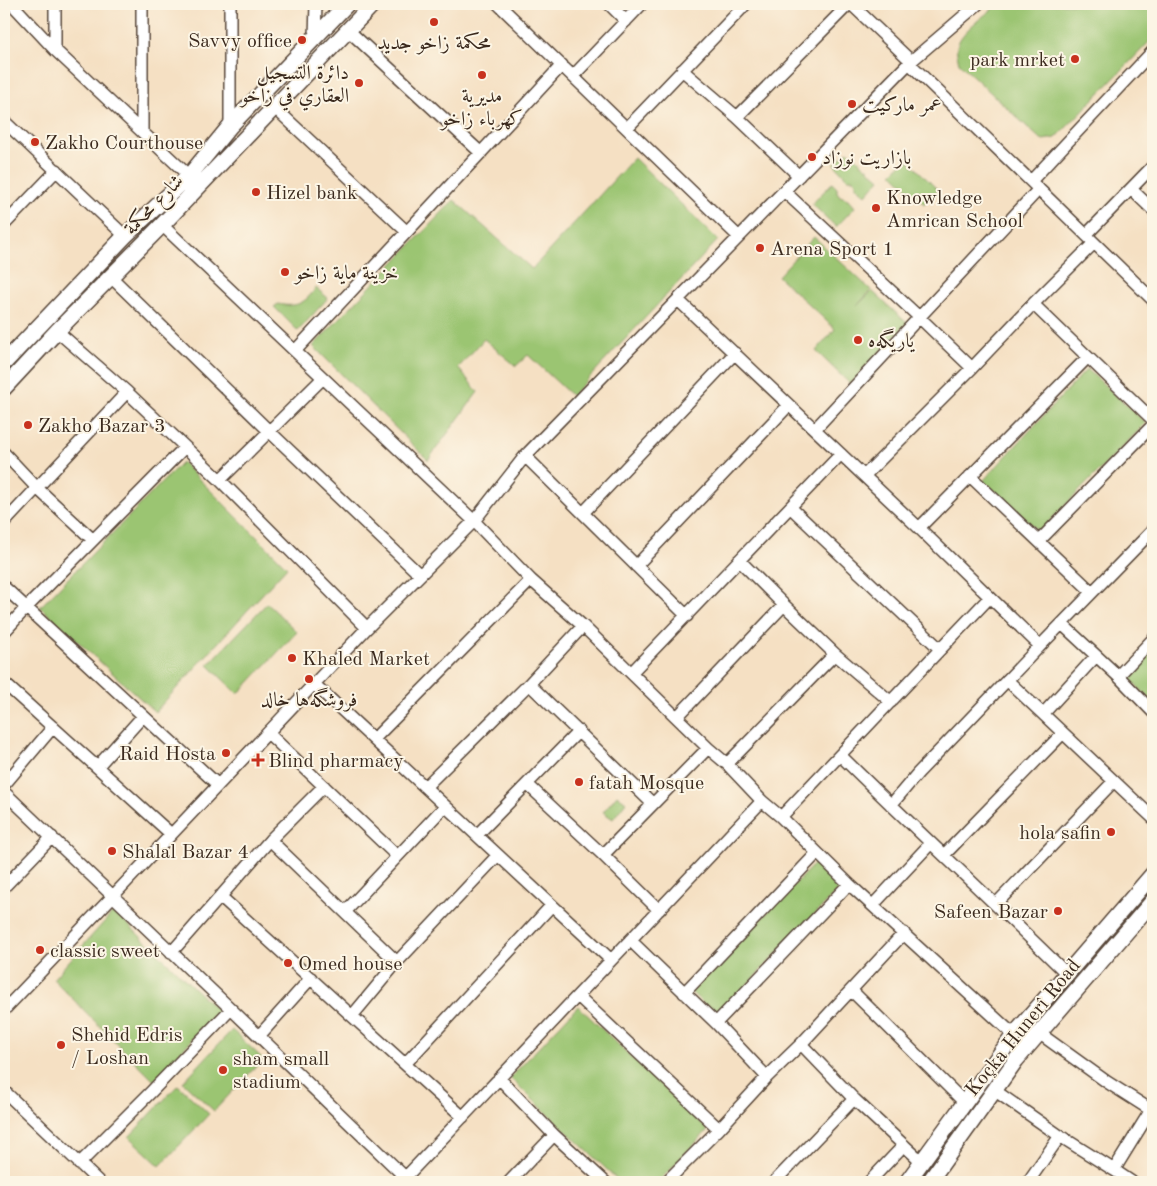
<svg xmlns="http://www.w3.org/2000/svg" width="1157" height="1186" font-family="'Old Standard TT',Amiri,serif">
	<rect width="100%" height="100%" fill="#fcf5e5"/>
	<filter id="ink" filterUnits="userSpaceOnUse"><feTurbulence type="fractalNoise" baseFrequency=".02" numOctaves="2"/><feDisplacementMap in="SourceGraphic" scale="10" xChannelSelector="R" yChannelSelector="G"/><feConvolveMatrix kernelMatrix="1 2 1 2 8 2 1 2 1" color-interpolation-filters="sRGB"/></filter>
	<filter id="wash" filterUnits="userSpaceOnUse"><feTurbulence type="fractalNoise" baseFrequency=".0096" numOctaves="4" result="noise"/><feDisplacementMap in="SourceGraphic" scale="20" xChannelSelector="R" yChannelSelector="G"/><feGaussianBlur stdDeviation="1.12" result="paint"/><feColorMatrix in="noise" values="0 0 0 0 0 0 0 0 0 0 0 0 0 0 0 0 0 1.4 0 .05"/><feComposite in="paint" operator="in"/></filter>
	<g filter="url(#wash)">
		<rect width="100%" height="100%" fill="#f5e0c3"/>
		<path fill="#9bc572" stroke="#6b7848" d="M999,4H1153V38L1056,138L1043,140L1038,137L959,63C958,58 956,52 957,47C959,32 988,13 999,4Z
			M848,151L880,179L866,195L856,186V182L854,179H848L834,164Z
			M634,158L718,240L572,396L528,355L516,366L484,339L458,368L478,392L428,460L313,346L454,200L532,269Z
			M907,159L938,190L924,204L892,173Z
			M832,183L837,188V192L840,196L848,199L855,207L836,227L812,204Z
			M814,237L871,290L857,306L872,291L907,323L850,384L816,351L835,329L778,276Z
			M316,288L328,298L298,331L274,307L278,304C297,308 305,303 316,288Z
			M1087,369L1146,423L1039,532L983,481Z
			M182,462L287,567L155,712L40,607Z
			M267,603L297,632L238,694L208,665Z
			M1153,647V702L1126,676Z
			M617,795L626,802L613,819L603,812Z
			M817,861L842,886L717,1016L691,992Z
			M114,911L218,1011L154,1081L53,979Z
			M578,1006L708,1130L658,1182H620L510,1078Z
			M232,1030L263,1059L214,1111L183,1082Z
			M178,1085L209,1114L160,1166L129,1137Z"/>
	</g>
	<g filter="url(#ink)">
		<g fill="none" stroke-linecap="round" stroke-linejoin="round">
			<g stroke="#574537" stroke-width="14">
				<path id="minor" d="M12,4L55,50L189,176
					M55,4V50
					M498,4L739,237
					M609,4L626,21
					M851,4L911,61
					M348,30L481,153
					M315,37L316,4
					M909,63L1153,300
					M682,70L737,117L799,176
					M573,76L642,4
					M274,107L406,231
					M737,117L849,4
					M4,121L125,236
					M230,126V4
					M627,128L746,4
					M142,130V4
					M1031,181L1153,51
					M1131,189L1153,210
					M784,191L919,317L972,368
					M4,225L57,170
					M162,225L474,521L531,580L583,626L708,748L727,764L762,801L781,817L849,884L1014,1035
					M1086,235L1153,166
					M111,277L269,431L420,575
					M678,300L919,528L1040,646
					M1033,304L1153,420
					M57,331L127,392L220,480L367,628
					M295,351C384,256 474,161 562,65
					M815,429L1039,189
					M4,453L37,488L93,540
					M525,456L687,616
					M864,476L972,368L1033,304L1094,243
					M970,476L1092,592
					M220,480L323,378
					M790,507L940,649
					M583,513L735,353
					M4,523L127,392
					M919,528L1088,357
					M1039,541L1153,425
					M739,560L784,605L835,654L891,702
					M636,566L789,405
					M4,587L218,785
					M1062,624L1118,676L1153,712
					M4,632L26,608L185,447
					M631,673L841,454
					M1118,676L1153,639
					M1007,680L1153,818
					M4,683L171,834
					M314,684L611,960
					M529,684L653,804
					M1043,714L1096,656
					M677,717L784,605
					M268,733L397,856
					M374,739L531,580
					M840,755C915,829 992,900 1067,974
					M727,764L835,654
					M97,767L143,716
					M527,784L603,855L659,910
					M4,785L53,727
					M425,787L529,684L583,626
					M4,792L231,1009L405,1177
					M891,805L918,773L1040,646L1153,530
					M781,817L990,597
					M477,835L579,731
					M270,840L397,962
					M603,855L708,748
					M944,855L1063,733
					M4,887L52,837
					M220,896L463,1117
					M996,904L1114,781
					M873,905L931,843
					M345,912L445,806
					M630,940L716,1023L767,1077
					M171,953L270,840L324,786
					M851,990L965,1103
					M684,993L817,853
					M578,996L719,1129
					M4,1010L113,896L367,628L474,521L525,456L909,63L978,4
					M352,1016L397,962L498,855
					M716,1023L849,884
					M1039,1033L1107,1082L1151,1110L1114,1170
					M259,1036L311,978
					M801,1044L854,1099L922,1162
					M405,1064L552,905
					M499,1078L554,1135L605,1182
					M994,1090L1060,1136L1114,1170L1132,1182
					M4,1091L99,1182
					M79,1164L152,1091L231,1009
					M401,1182L762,801
					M509,1182L554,1135
					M666,1182L719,1129L767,1077L801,1044L904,933
					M774,1182L854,1099
					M869,1182L904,1145
					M1028,1182L1060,1136"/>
			</g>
			<g stroke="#574537" stroke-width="18">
				<path id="major" d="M4,363L125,236L189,176L230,126L347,4
					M4,388L57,331L162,225L373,4
					M907,1182L1014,1035L1153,874
					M929,1182L1016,1060L1153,901"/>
			</g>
			<use href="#minor" stroke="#fff" stroke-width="11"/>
			<use href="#major" stroke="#fff" stroke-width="15"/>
		</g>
	</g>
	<g fill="#c8321e" stroke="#fcf5e5" stroke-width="2">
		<circle cx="434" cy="22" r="5"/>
		<circle cx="302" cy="40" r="5"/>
		<circle cx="1075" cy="59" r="5"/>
		<circle cx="482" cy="75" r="5"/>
		<circle cx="359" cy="83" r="5"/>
		<circle cx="852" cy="104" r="5"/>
		<circle cx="35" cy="142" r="5"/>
		<circle cx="812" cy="157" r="5"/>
		<circle cx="256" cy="192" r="5"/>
		<circle cx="876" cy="208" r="5"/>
		<circle cx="760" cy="248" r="5"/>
		<circle cx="285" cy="272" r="5"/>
		<circle cx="858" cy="340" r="5"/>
		<circle cx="28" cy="425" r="5"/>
		<circle cx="292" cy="658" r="5"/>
		<circle cx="309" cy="679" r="5"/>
		<circle cx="226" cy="753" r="5"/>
		<path d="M255.5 752.5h5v5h5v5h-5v5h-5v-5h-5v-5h5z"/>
		<circle cx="579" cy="782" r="5"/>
		<circle cx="1111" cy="832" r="5"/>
		<circle cx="112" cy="851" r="5"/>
		<circle cx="1058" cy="911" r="5"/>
		<circle cx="40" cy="950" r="5"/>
		<circle cx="288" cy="963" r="5"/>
		<circle cx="61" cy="1045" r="5"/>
		<circle cx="223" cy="1070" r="5"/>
	</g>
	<g text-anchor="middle" stroke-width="4" stroke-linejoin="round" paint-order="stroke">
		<g font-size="20" fill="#3b2a1e" stroke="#fcf5e5" text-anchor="start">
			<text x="292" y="47" text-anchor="end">Savvy office</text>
			<text x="434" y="49" text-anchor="middle">محكمة زاخو جديد</text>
			<text x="1065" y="66" text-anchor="end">park mrket</text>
			<text x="349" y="79" text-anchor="end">دائرة التسجيل<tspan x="349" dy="23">العقاري في زاخو</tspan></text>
			<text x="482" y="102" text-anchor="middle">مديرية<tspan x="482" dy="23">كهرباء زاخو</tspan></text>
			<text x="862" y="111">عمر ماركيت</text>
			<text x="45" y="149">Zakho Courthouse</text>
			<text x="822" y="164">بازاريت نوزاد</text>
			<text x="266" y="199">Hizel bank</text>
			<text x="886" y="204">Knowledge<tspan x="886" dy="23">Amrican School</tspan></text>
			<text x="770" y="255">Arena Sport 1</text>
			<text x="295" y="279">خزينة ماية زاخو</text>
			<text x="868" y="347">یاریگه‌ه</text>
			<text x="38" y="432">Zakho Bazar 3</text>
			<text x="302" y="665">Khaled Market</text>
			<text x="309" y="706" text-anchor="middle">فروشگەها خالد</text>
			<text x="216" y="760" text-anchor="end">Raid Hosta</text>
			<text x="268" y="767">Blind pharmacy</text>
			<text x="589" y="789">fatah Mosque</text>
			<text x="1101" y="839" text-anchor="end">hola safin</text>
			<text x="122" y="858">Shalal Bazar 4</text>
			<text x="1048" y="918" text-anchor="end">Safeen Bazar</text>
			<text x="50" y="957">classic sweet</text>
			<text x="298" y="970">Omed house</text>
			<text x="71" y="1041">Shehid Edris<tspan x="71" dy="23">/ Loshan</tspan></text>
			<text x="233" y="1065">sham small<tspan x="233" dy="23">stadium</tspan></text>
		</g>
		<g font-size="20" fill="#3b2a1e" stroke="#fcf5e5">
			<text transform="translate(153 204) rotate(-46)" y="7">شارع محكمة</text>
			<text transform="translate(1022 1027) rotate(-51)" y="7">Koçka Hunerî Road</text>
		</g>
	</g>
	<rect width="1157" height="1186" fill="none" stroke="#fcf5e5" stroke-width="20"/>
</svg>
